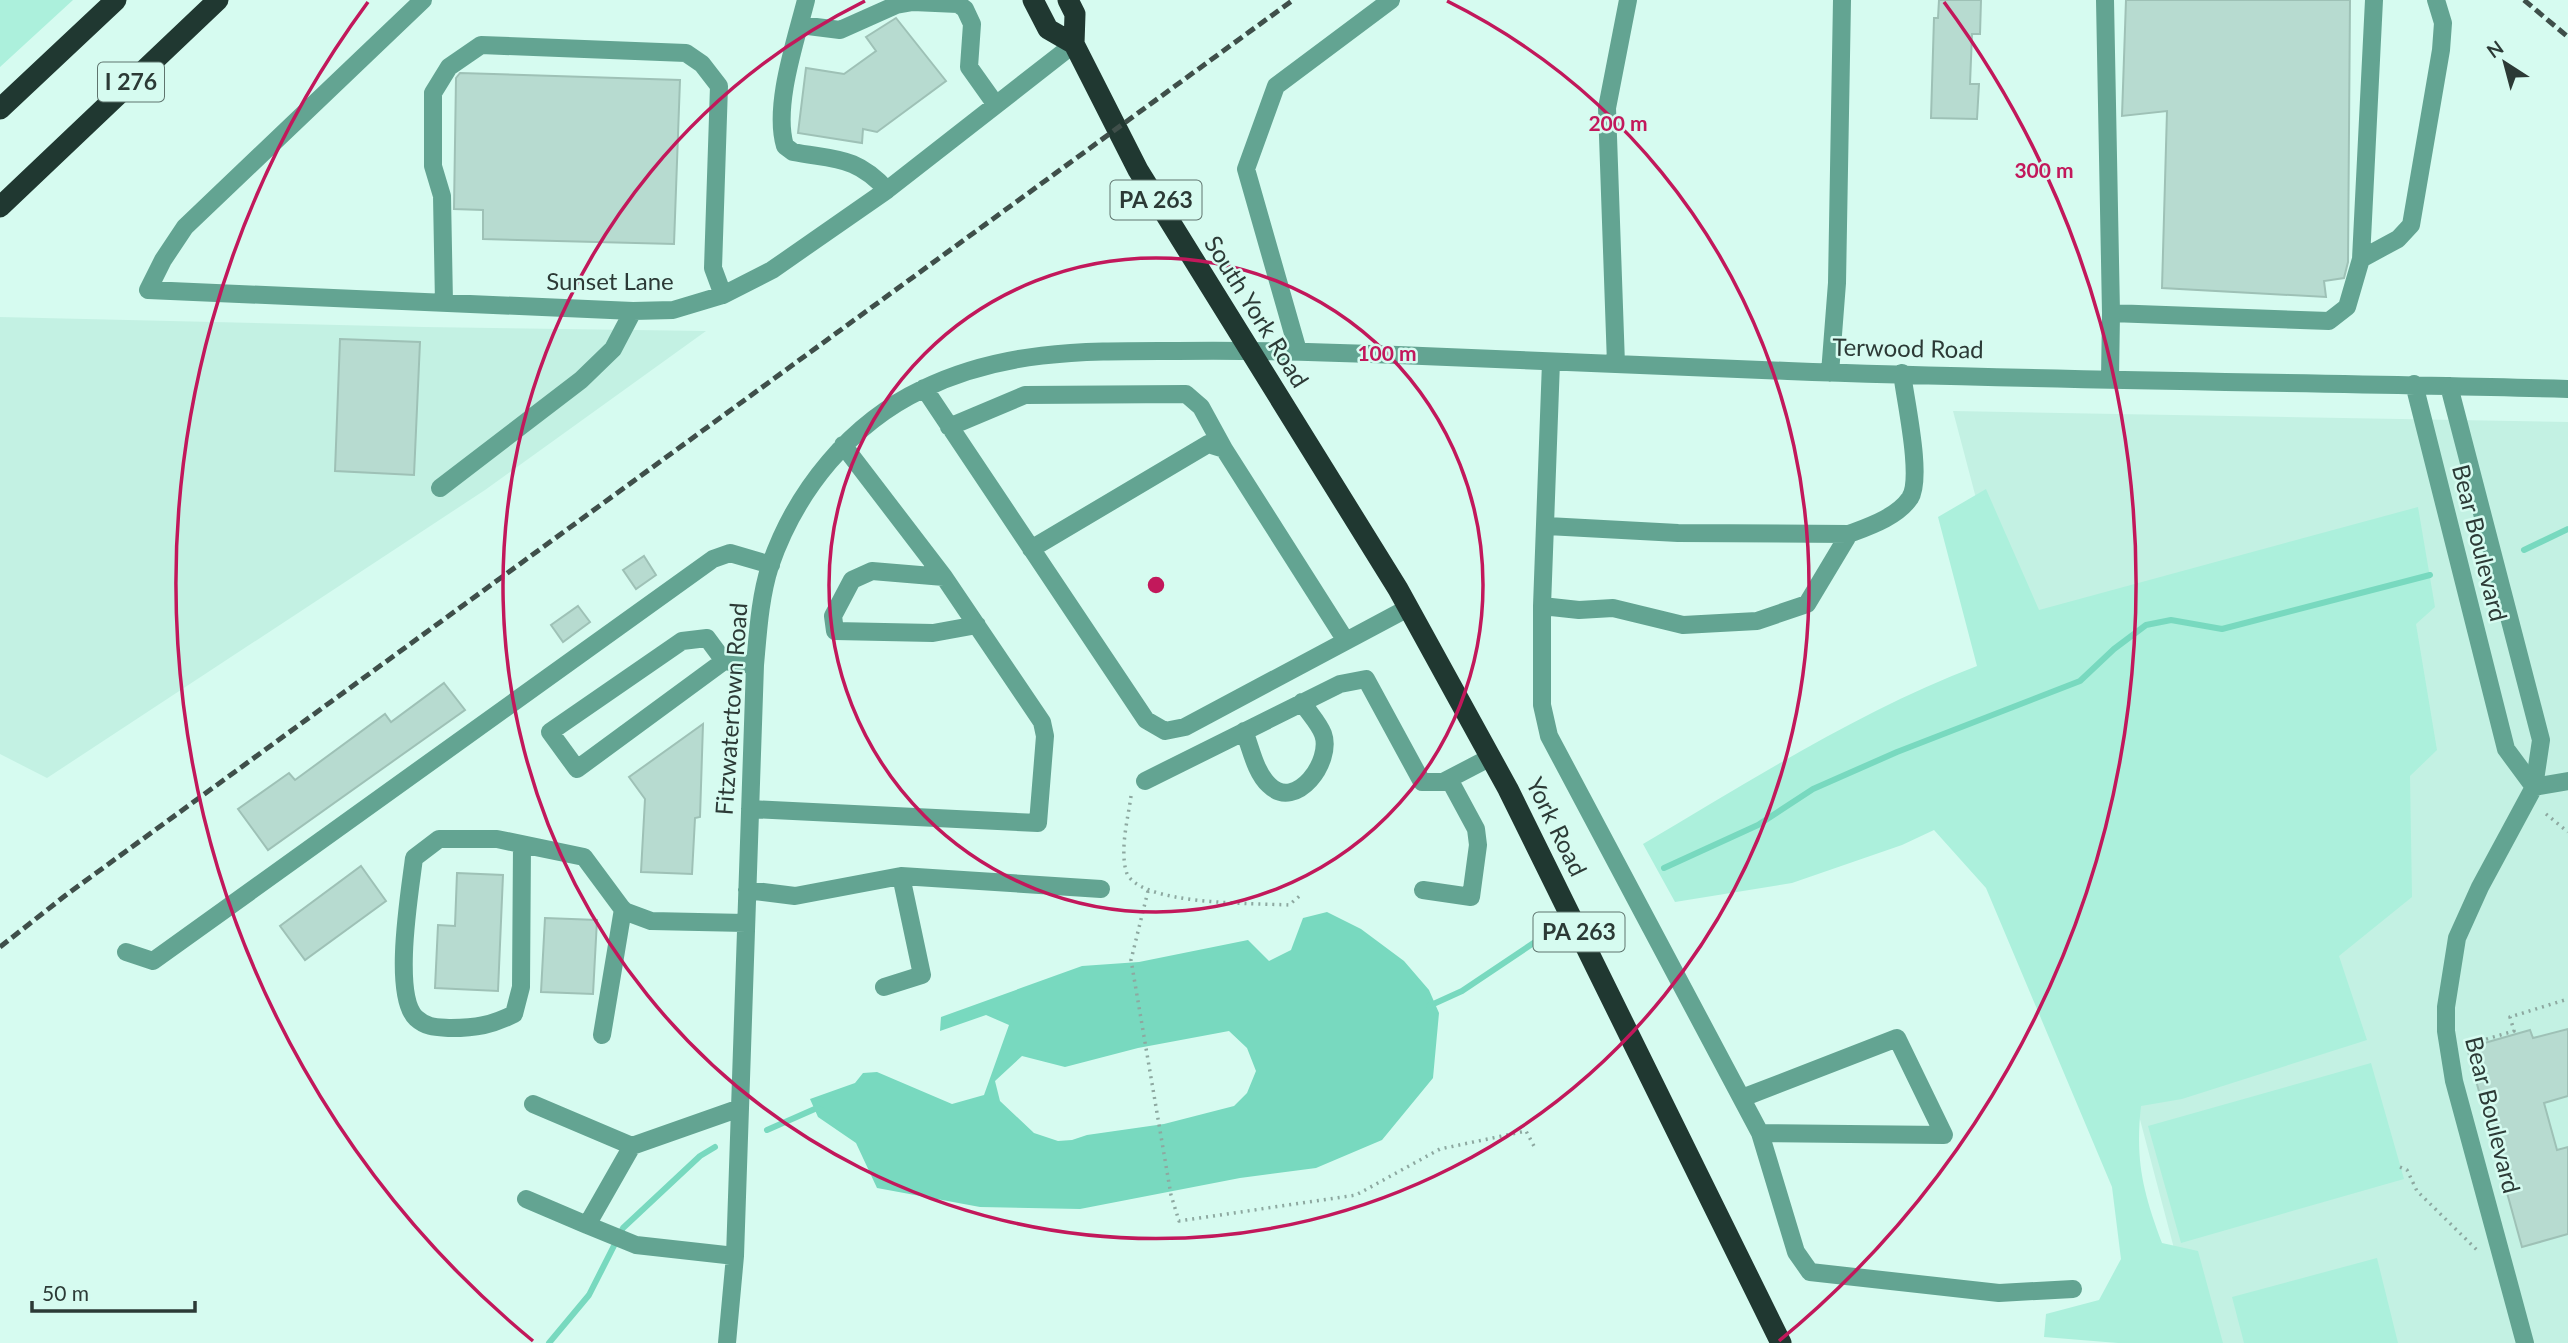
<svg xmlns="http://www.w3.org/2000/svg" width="2568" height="1343" font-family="Lato,sans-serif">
	<rect width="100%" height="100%" fill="#d6fbf0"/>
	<path fill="#c3f1e3" d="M0,317L424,327L706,331L485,490L47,778L0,754Z
		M1953,411L2568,422V1343H2199Z"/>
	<path fill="#acf0dc" d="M0,0H73L0,67Z
		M1986,489L2039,610L2418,507L2435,607L2416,624L2437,750L2410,776L2412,897L2339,956L2367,1040L2182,1099L2141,1106C2135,1161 2143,1192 2162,1243L2198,1251L2223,1343H2118L2044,1337L2046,1314L2099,1300L2121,1259L2112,1187L1986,888L1934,830L1902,845L1792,883L1675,902L1643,844C1752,780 1859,711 1977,666L1938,517Z
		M2371,1063L2404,1179L2181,1243L2148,1126Z
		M2377,1258L2398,1343H2244L2232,1297Z"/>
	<path fill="#78d9bf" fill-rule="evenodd" d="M1327,912L1361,929L1404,961L1429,990L1439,1013L1433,1078L1382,1140L1316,1168L1240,1178L1080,1209L980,1207L877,1188L856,1143L818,1117L810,1099L855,1083L863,1073L877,1072L952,1104L984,1095L1009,1025L986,1015L940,1031L941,1017L1082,966L1139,962L1248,940L1269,961L1291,950L1303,918ZM1229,1031L1247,1048L1256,1071L1247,1093L1234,1106L1164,1124L1087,1135L1072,1140L1058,1141L1034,1133L1000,1101L995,1081L1022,1056L1065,1067L1138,1048Z"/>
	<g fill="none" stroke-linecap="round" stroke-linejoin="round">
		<path stroke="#78d9bf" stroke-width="6" d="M2524,550L2568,529
			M1664,868L1758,825L1813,789L1897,752L2080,681L2114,649L2146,625L2171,620L2222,629L2430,575
			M1429,1006L1462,991L1535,942
			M767,1130L817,1108L822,1110
			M549,1343L589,1295L623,1228L700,1156L715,1147"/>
	</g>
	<path fill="#b7dbd0" stroke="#9ec1b6" stroke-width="2" d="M1939,0H1981L1980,34H1972L1970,84H1979L1977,119L1931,118L1934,18H1938Z
		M2126,0H2350L2348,262L2344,278L2324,281L2326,297L2162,288L2167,111L2122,116Z
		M896,18L946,81L877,132L863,129L862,143L798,133L806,68L844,74L876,51L866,37Z
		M460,73L680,80L674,244L483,239V210L454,209L456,78Z
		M340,339L420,342L414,475L335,471Z
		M644,556L656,575L636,589L623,570Z
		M578,606L590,622L563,642L551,625Z
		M444,683L465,710L268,850L238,809L289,773L295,780L385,714L391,722Z
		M703,724L700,817L695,818L692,874L641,872L645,799L629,777Z
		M361,866L386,901L305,960L280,926Z
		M457,873L503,875L498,991L435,988L438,925L455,926Z
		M545,918L597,920L593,994L541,992Z
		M2568,1029V1096L2544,1103L2557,1150L2568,1147V1234L2522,1247L2467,1048L2530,1030L2533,1038Z"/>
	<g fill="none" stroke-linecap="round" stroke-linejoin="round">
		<path stroke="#8da8a0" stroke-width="3.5" stroke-dasharray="2 5" stroke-linecap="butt" d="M1131,796C1128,819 1120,847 1126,871C1136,906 1257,903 1289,905L1302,894
			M2546,814L2568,832
			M1148,891L1131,960L1171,1195L1179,1221L1356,1195L1440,1149L1526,1131L1535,1148
			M2466,1045L2514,1031L2510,1017L2568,999
			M2400,1167L2407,1170L2417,1191L2478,1251"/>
		<path stroke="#63a492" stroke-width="18" d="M423,0L185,227L163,260L148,290L633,311L673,310L723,295L772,270L887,190L1074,44
			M806,0C796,40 773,106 785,146L793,152C836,160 856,156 887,190
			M2105,0L2111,313
			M800,25L840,30L896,5L913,2L958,4L965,9L972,24L969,67L996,105
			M2361,259L2374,0
			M444,303L442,196L433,166V93L449,67L481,45L686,53L702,64L719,86L713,268L723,295
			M1298,351L1246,169L1276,86L1391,0
			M1551,362L1542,606V705L1549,736L1760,1133L1944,1135L1897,1038L1742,1098
			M1616,364L1607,108L1628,0
			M1830,373L1837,283L1842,0
			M2110,379L2111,313L2329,321L2347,307L2361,259L2398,239L2411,225L2441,50L2443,23L2436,0
			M2414,384L2506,749L2534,787
			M2449,386L2541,740L2534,787L2480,887L2457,938L2446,1007V1031L2454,1081L2525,1343
			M924,388L1146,720L1165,731L1185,727L1408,608
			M949,427L1025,395L1186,394L1201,407L1224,449
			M440,488L581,380L613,349L633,311
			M1547,526L1678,533L1849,534C1870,526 1897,517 1910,498C1923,478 1905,399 1902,373
			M1031,549L1208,444L1224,449L1346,641
			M944,577L872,571L852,580L833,616L835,631L933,633L977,625
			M1542,606L1579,610L1613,608L1683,625L1757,621L1807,604L1849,534
			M724,661L707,638L682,641L550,732L577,769L724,661L755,665
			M1244,731C1251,748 1255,772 1269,785C1296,812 1333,761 1323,734C1319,723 1308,712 1302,702
			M1145,781L1340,684L1366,679L1422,782H1443L1491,757
			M2534,787L2568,781
			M750,809L1038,823L1045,736L1042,722L944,577L843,445
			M522,845L521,987L514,1014C492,1025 476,1028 451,1028C437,1027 427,1028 416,1018C392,995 410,891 414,858L439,839H497L584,857L624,911L651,921L746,923
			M747,890L795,896L901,876L1101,889
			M1423,890L1471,897L1478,845L1476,829L1449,779
			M126,952L153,961L713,559L730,553L771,565
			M884,987L922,975L901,876
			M602,1035L623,909
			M533,1104L632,1146
			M1760,1133L1796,1252L1810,1272L1999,1293L2073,1289
			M526,1199L587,1225L632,1146L740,1108
			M587,1225L636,1245L735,1256
			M727,1343L735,1256L755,665C758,632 760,597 770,566C796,490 851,423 923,389C1005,349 1089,351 1177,351C1251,350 1324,352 1398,355C1528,361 1658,366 1788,371C2047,381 2308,382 2568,389"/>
		<path stroke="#203831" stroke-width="21" d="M1033,0L1048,29L1074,44
			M1068,0L1075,14L1074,44L1138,170L1398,589L1508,789L1781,1343
			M0,109L116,0
			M0,207L218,0"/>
		<path stroke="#3f4f4a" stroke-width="5" stroke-dasharray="10 5" stroke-linecap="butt" d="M2524,0L2568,37
			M0,947L66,895L1293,0"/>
	</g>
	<g fill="none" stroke="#c2185b" stroke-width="3.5">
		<circle cx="1156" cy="585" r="327"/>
		<path d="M1447 1A653 653 0 1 1 865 1"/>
		<path d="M533 1341A980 980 0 0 1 368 2M1944 2A980 980 0 0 1 1779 1341"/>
	</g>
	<g text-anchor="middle" stroke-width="5" stroke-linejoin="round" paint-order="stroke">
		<g fill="#d6fbf0" stroke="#5f746e" stroke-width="2">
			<rect x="98" y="62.5" width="66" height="39" rx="5"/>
			<rect x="1110.5" y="180.5" width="91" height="39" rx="5"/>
			<rect x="1533.5" y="912.5" width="91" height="39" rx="5"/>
		</g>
		<g font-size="23" font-weight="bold" fill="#2c3a36">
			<text x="131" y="90">I 276</text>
			<text x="1156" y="208">PA 263</text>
			<text x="1579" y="940">PA 263</text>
		</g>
		<g font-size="24" fill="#2c3a36" stroke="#d6fbf0">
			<text x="610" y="290">Sunset Lane</text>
			<text transform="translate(1256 312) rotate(58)" y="8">South York Road</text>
			<text transform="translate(1908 349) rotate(1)" y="8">Terwood Road</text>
			<text transform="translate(2479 543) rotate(76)" y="8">Bear Boulevard</text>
			<text transform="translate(732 709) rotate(-86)" y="8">Fitzwatertown Road</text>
			<text transform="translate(1556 827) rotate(64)" y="8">York Road</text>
			<text transform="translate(2492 1115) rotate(76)" y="8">Bear Boulevard</text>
		</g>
	</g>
	<circle cx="1156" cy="585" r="10" fill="#c2185b" stroke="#d6fbf0" stroke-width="3.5"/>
	<g font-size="21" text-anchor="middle" font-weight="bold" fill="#c2185b" stroke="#d6fbf0" stroke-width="5" stroke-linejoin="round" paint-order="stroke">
		<text x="1618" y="131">200 m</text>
		<text x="2044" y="178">300 m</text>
		<text x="1387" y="361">100 m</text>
	</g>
	<g transform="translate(2505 63) rotate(324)" stroke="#d6fbf0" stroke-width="5" paint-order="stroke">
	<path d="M0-5L12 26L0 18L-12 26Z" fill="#2c3a36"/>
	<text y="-10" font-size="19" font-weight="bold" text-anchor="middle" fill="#2c3a36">N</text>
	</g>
	<path d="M32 1301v10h163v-10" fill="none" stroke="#2c3a36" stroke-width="3.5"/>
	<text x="42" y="1301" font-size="21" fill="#2c3a36" stroke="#d6fbf0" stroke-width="5" paint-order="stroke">50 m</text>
</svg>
